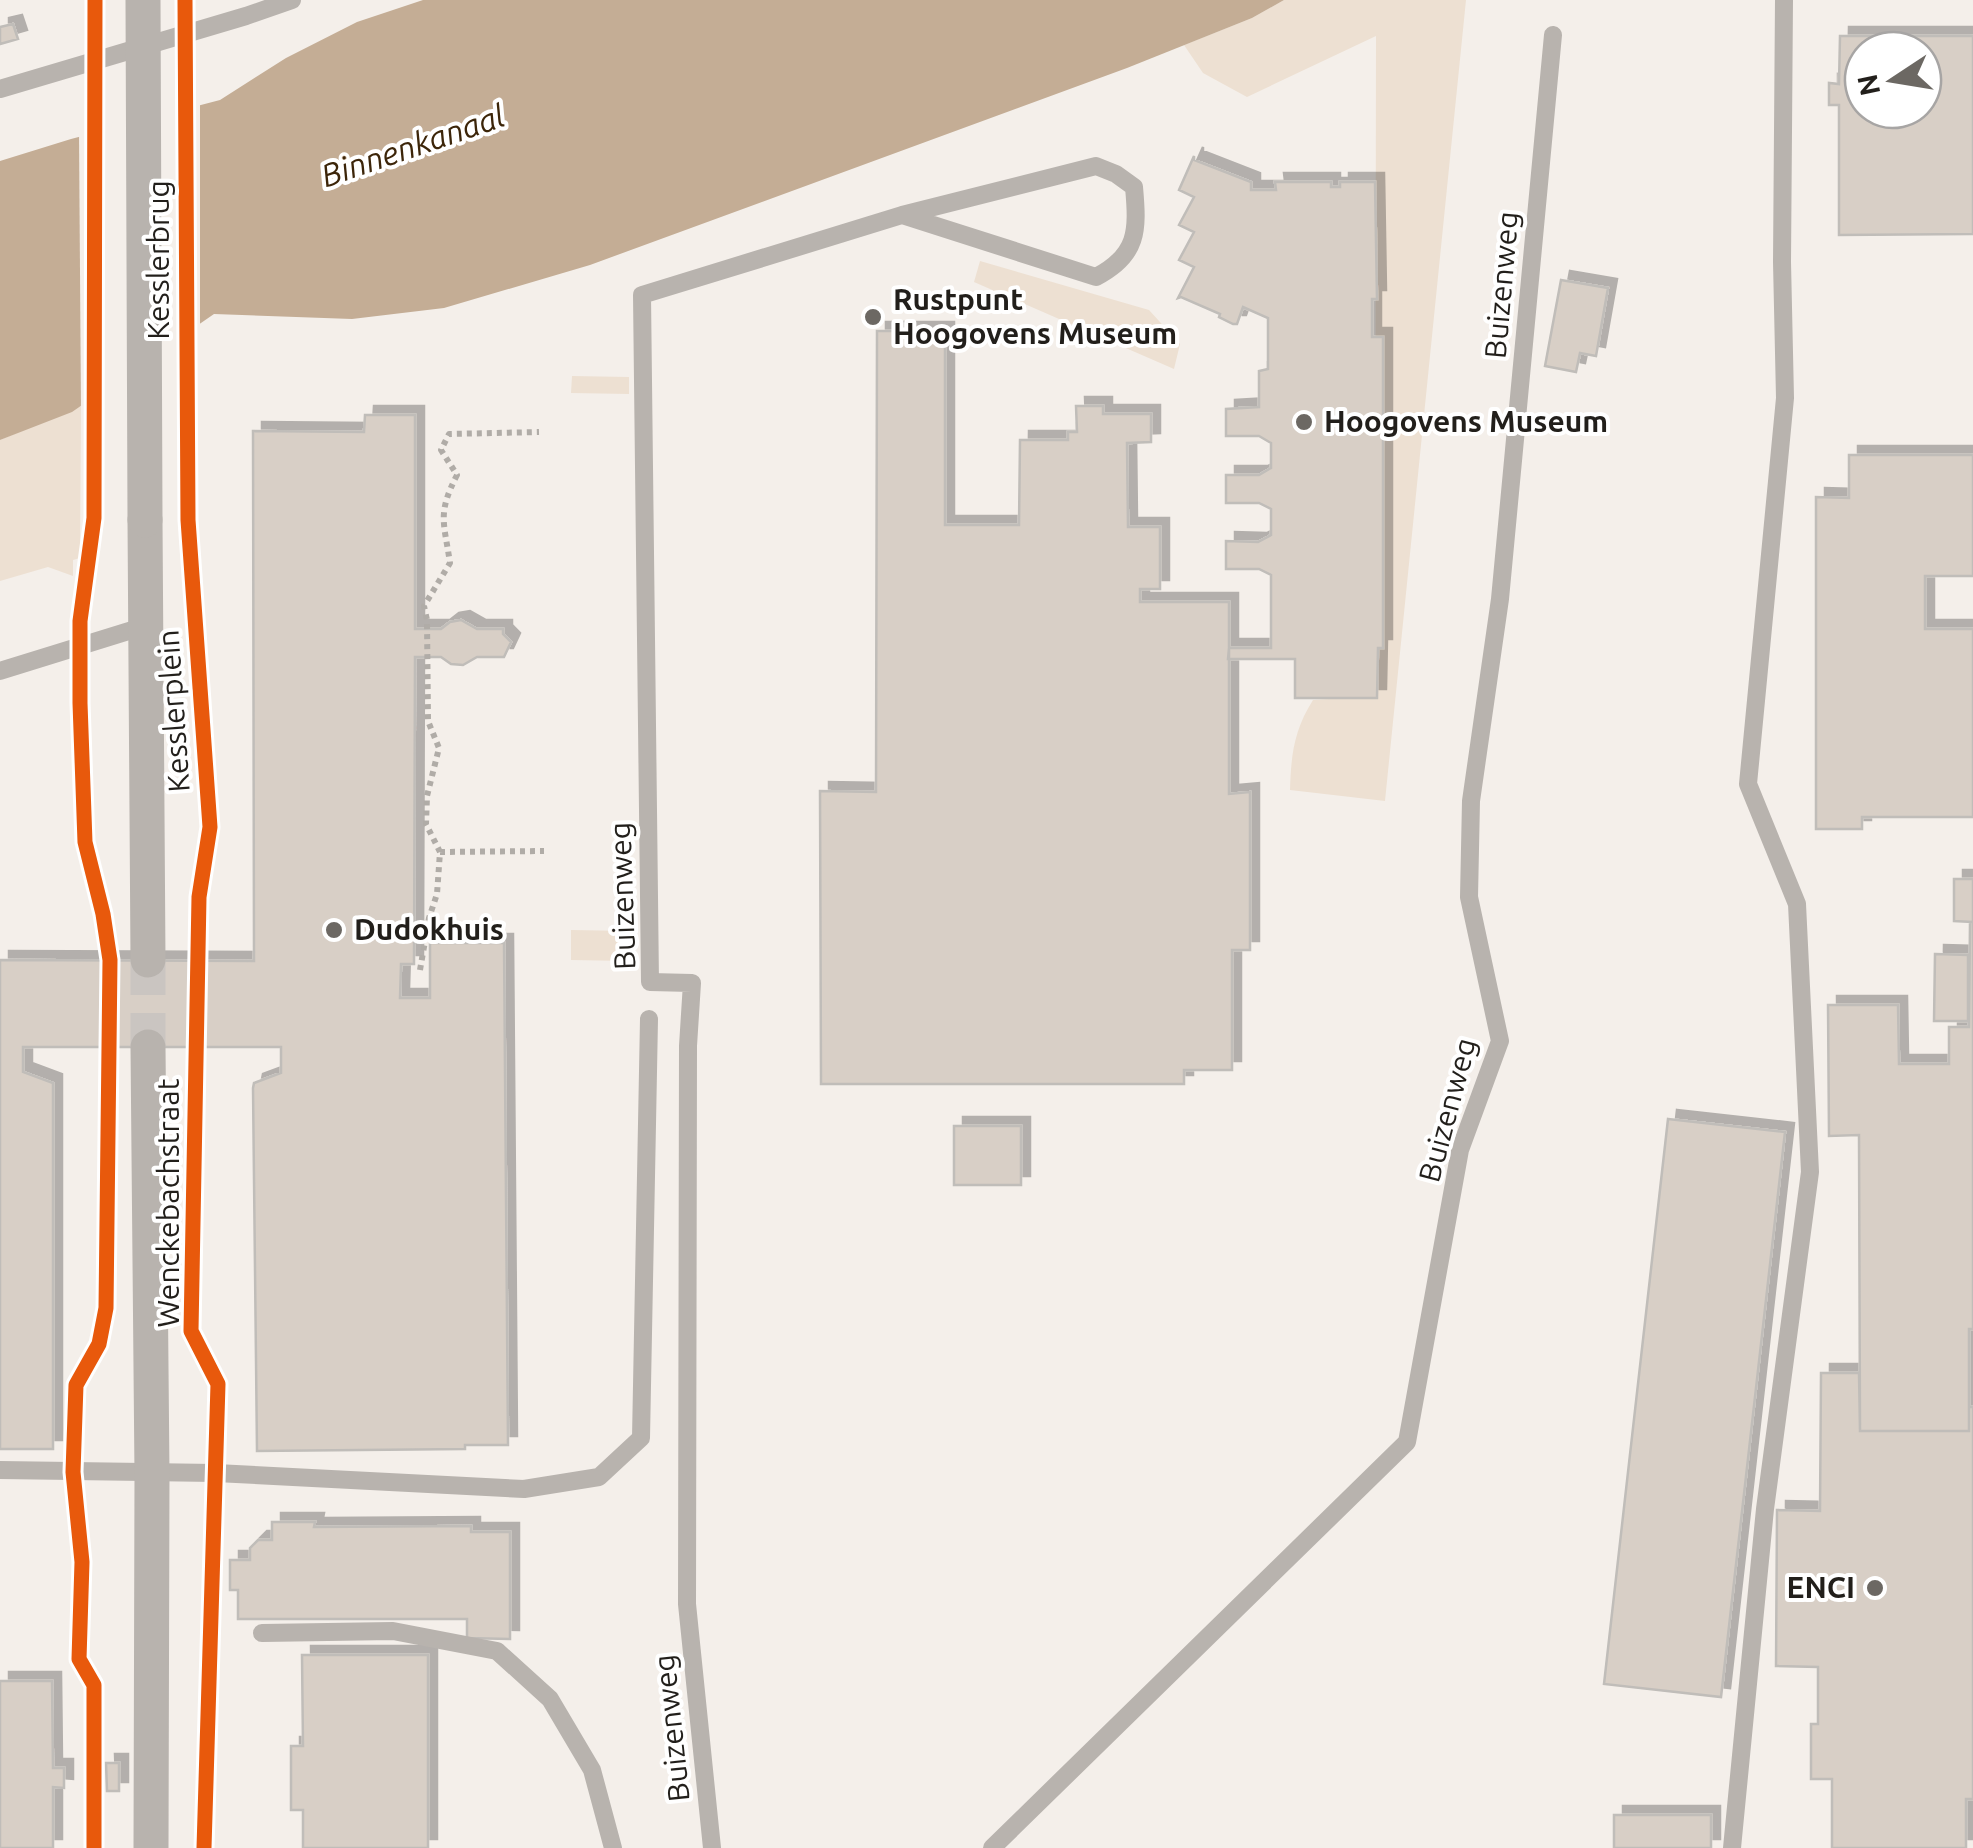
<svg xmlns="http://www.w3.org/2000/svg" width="1973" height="1848" font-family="Ubuntu,sans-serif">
	<defs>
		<filter id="shadow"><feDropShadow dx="9" dy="-9" stdDeviation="0" flood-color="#0004"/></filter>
	</defs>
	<rect width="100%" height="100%" fill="#f4efea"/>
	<path fill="#ede0d2" d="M1284,0H1466L1385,801L1290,790C1291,755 1294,730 1313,700L1375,696L1376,36L1247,97L1203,73L1184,45L1252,18Z
		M980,261L1149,310L1180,344L1174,369L974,282Z
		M572,376L629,377V394L571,393Z
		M81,406L80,558L73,560V576L48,567L0,581V440Z
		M571,930L629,931L628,961L571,960Z"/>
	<path fill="#c4ad95" d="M423,0H1284L1252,18L1127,68L590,265L444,308L352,319L214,314L72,412L0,440V161L71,139L220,100L286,58L357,22Z"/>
	<path fill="#f4efea" d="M200,100V330L81,412L79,131Z"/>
	<path fill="#d8cfc6" stroke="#c0bdb9" stroke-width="2.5" fill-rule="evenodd" filter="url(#shadow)" d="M13,24L18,39L0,44V27Z
		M1840,36H1973V234L1839,235V105H1829V83L1839,84ZM1863,50H1923V110H1863Z
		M1194,156V160L1251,182V190H1276L1275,182H1331V187H1340V182H1375L1377,299H1372V337H1383V648H1378L1377,698H1295V659H1228L1229,648H1271V575L1259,569H1226V541L1258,542L1271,535V509L1259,503H1226V475H1259L1271,468V443L1259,436H1226V409L1259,407V371L1268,369V318L1243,307L1237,324H1233L1219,317L1220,314L1181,297L1178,298L1194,267L1179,260L1194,232L1179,225L1194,197L1179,190Z
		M1561,280L1608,288L1596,356L1580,353L1576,372L1545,366Z
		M877,331H945V525H1019L1020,440H1068V432H1077L1076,406H1103V414H1151V442L1127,443L1128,527H1160V589H1140V602H1229V794L1250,792V950H1232V1070H1184V1084H821L820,791L876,792Z
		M365,415H415V629H441L450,622L461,620L477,629H503V634L511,642L504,657H477L463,665L451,664L441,657H415L414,964H401L400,998H430V943H504L508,1445H465V1449L257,1451L253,1088L254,1083L281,1073V1047H23V1072L53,1083V1449H0V960L254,961L253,431L364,432Z
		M1849,455H1973V576H1925V629H1973V817H1862V829H1816V497L1849,498Z
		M1954,879H1973V922L1954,921Z
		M1970,922H1973V1329H1969V1431H1860L1859,1135L1829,1136L1828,1005H1898L1899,1064H1949V1027H1969Z
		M1935,954L1968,955V1021H1934Z
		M1668,1119L1785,1132L1721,1697L1604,1684Z
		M954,1126H1021V1185H954Z
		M1821,1373H1859L1860,1431H1969V1407H1973V1799H1966V1848H1832V1779H1811V1724H1818V1667L1776,1666L1777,1510L1820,1511Z
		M272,1522H315L314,1527L471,1526V1532H510V1639L467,1638V1619H238V1590H230V1560H250V1548L258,1540H272Z
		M302,1655H428V1848H303V1810H291V1746H303Z
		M0,1681H52L53,1768H64V1788L53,1787V1848H0Z
		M106,1763H119V1791H107Z
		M1614,1815H1711V1848H1614Z"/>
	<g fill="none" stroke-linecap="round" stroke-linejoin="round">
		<path stroke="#cac5c1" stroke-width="35" stroke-dasharray="35 18" stroke-linecap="butt" d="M148,960V1047"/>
		<path stroke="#b0aca7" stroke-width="6" stroke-dasharray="5 5" stroke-linecap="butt" d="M440,852L544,851
			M420,970L429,918L437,894L440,852L426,824L427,796L439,748L428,721L427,620L424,606L450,563C444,522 437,514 457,475L441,450L449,434L539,432"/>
		<path stroke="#b8b3ae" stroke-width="18" d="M0,89L246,16L292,0
			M0,671L145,626
			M0,1470L216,1473L524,1489L599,1477L641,1438L649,1019
			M262,1633L393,1631L497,1651L550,1699L592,1770L613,1848
			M712,1848L687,1604L688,1046L692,983L650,982L642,295L902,215L1096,166L1116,174L1134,187C1138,231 1138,255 1096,277L902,215
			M992,1848L1407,1442L1460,1150L1500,1041L1469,897L1471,801L1500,599L1553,35
			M1732,1848L1765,1509L1810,1172L1797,904L1748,784L1785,398L1782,262L1784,0"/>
		<path stroke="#b8b3ae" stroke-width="35" d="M145,520L148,960
			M148,1047L152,1474L151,1848"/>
		<path stroke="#b8b3ae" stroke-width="35" d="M143,0L145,520"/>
		<g stroke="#fff" stroke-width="21">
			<path id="cycleway" d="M185,0L188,520L210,827L199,897L191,1331L218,1384L204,1848
				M94,1848V1685L79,1659L82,1562L73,1472L76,1385L99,1344L106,1308L110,960L103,914L85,842L80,703V621L94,518L95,0"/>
		</g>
		<use href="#cycleway" stroke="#e8590c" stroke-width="15"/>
	</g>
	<g fill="#6c6863" stroke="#fff" stroke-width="4">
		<circle cx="873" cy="317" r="10"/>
		<circle cx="1304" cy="422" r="10"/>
		<circle cx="334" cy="930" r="10"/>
		<circle cx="1875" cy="1588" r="10"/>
	</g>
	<g text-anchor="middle" stroke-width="8" stroke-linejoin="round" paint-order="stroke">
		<g font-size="30" fill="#221f1b" stroke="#fff">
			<text transform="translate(159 260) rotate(-90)" y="10">Kesslerbrug</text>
			<text transform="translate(1502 285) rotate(-85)" y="10">Buizenweg</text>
			<text transform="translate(174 711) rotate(-94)" y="10">Kesslerplein</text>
			<text transform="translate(623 896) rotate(-92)" y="10">Buizenweg</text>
			<text transform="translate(1448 1110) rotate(-75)" y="10">Buizenweg</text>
			<text transform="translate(169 1203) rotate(-90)" y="10">Wenckebachstraat</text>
			<text transform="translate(672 1728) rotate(-96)" y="10">Buizenweg</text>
		</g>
		<g font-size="30" font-weight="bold" fill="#221f1b" stroke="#fff" text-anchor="start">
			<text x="893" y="310">Rustpunt<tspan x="893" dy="34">Hoogovens Museum</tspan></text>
			<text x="1324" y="432">Hoogovens Museum</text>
			<text x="354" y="940">Dudokhuis</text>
			<text x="1855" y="1598" text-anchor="end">ENCI</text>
		</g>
		<g font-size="32" font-style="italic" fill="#3c2509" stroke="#fff">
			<text transform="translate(413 146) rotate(-19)" y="11">Binnenkanaal</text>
		</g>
	</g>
	<g transform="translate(1893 80) rotate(258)"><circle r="48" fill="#ffffff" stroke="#a7a5a4" stroke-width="2.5"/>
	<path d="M0-8L18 38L0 25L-18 38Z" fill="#6c6863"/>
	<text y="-15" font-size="28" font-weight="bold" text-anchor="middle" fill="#221f1b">N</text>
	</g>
</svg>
